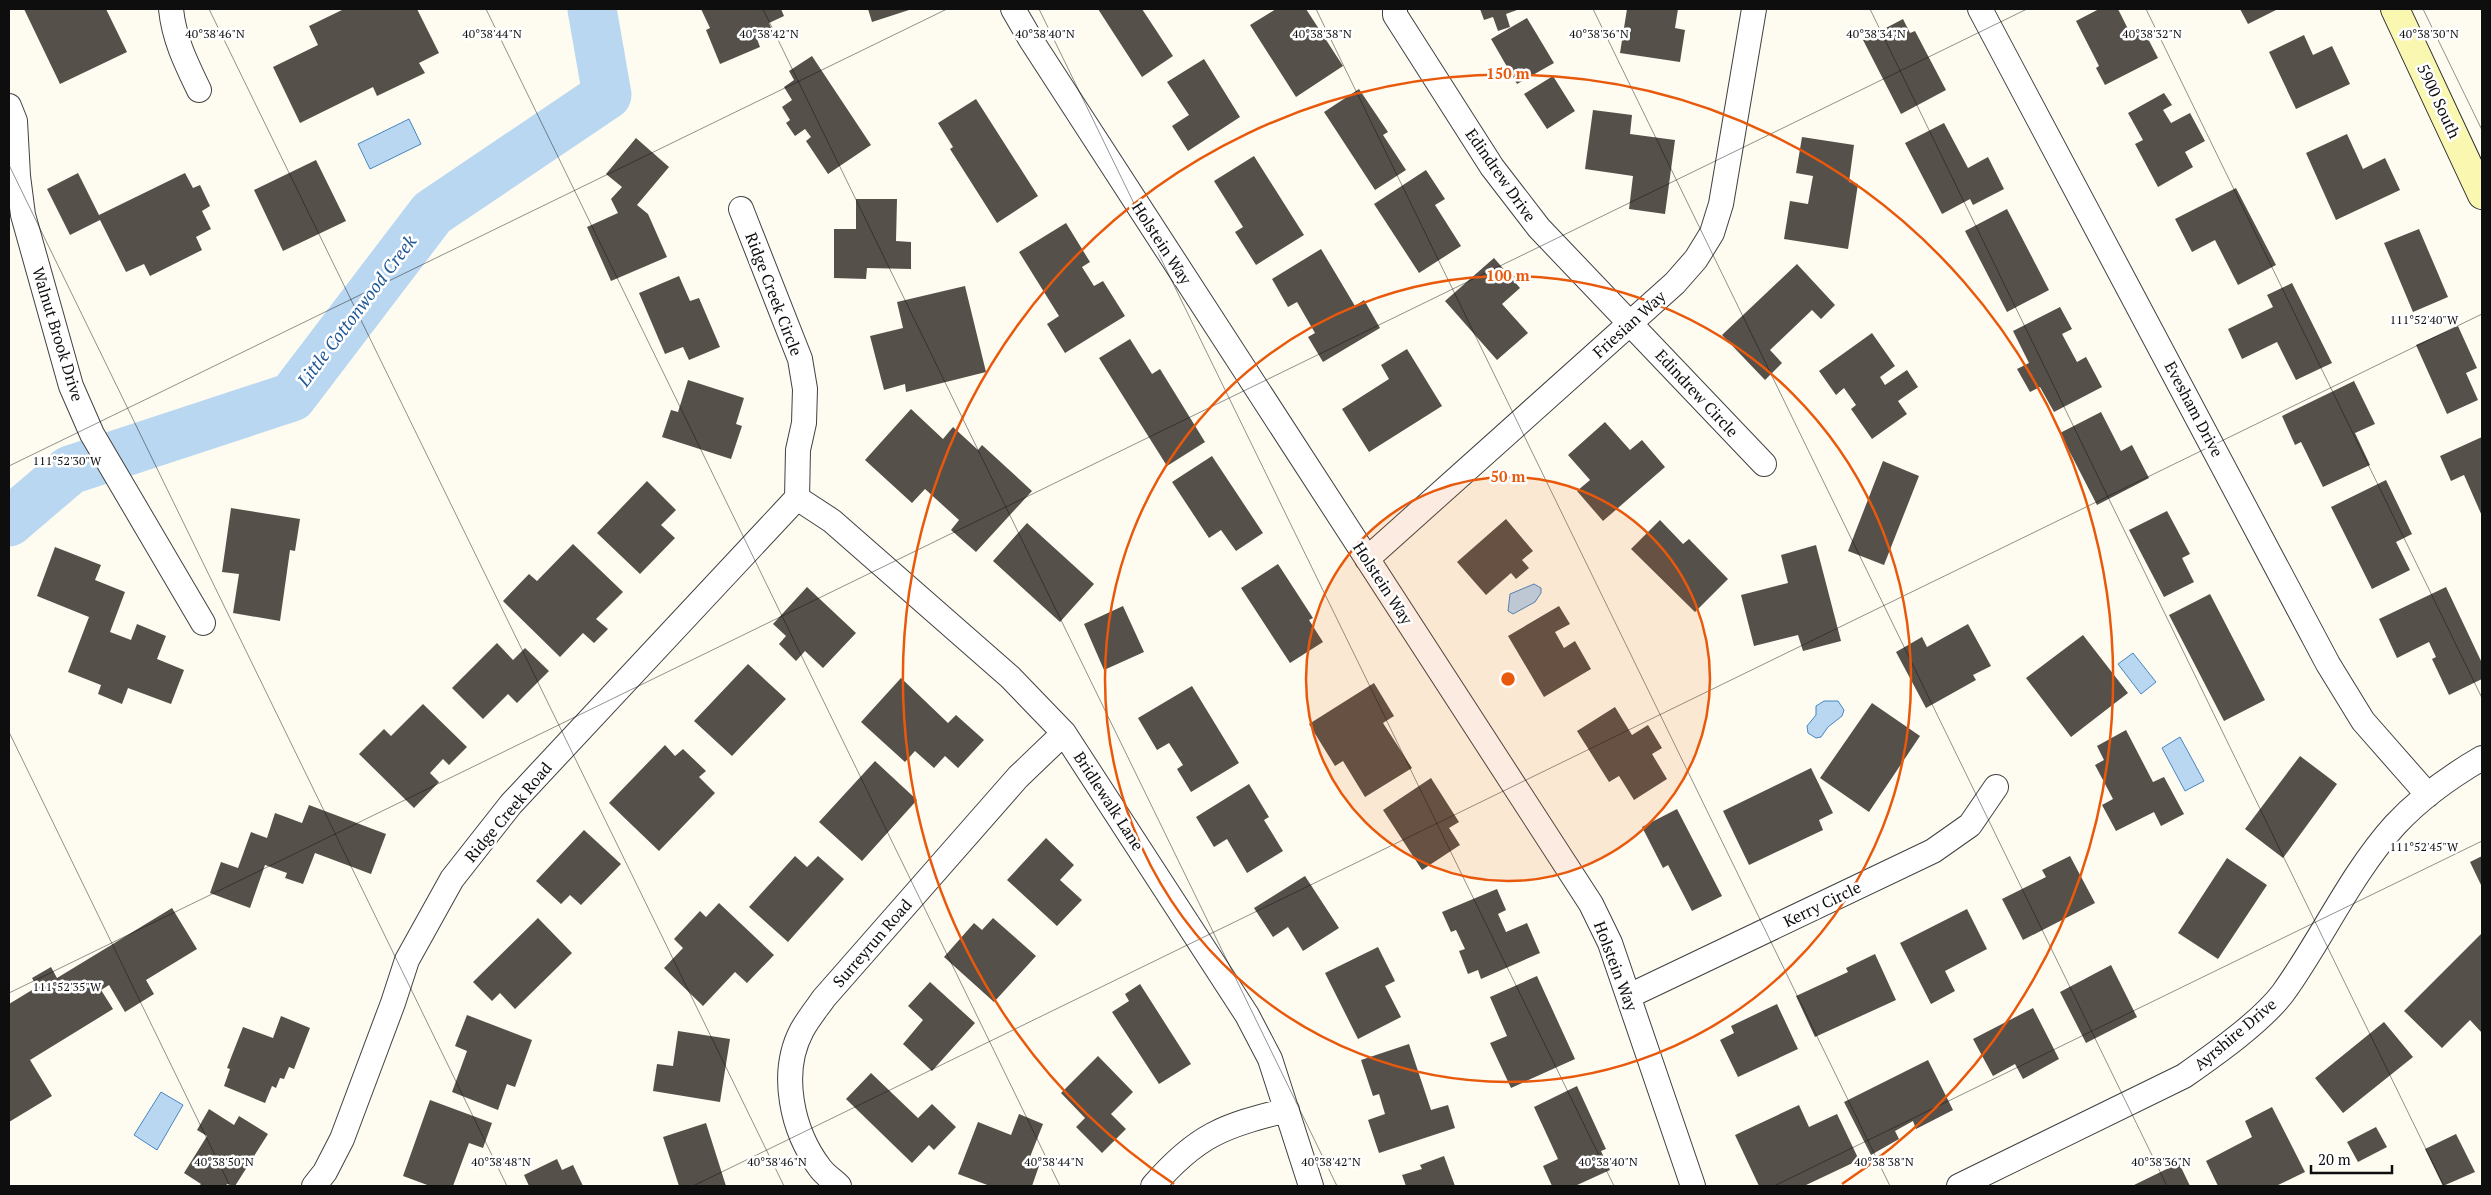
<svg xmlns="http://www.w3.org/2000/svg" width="2491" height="1195" font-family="'PT Serif',serif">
	<rect width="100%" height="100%" fill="#fefcf0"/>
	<path fill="#b9d7f1" stroke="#4586c3" d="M409,119L421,144L370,169L358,144Z
		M1534,584L1541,588V593L1535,602L1513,614L1508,611L1510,594Z
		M2133,653L2156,682L2141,694L2118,664Z
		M1838,701L1844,710L1842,716L1828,727L1821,737L1816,738L1808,733L1807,726L1816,715V706L1824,701Z
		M2180,737L2204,781L2185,791L2162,748Z
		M161,1092L183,1105L157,1150L134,1135Z"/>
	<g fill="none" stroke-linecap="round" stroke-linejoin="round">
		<path stroke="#b9d7f1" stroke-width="49" d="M9,522L70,470L292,397L432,213L607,95L592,9"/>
	</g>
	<path fill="#56504b" d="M24,9H106L127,52L60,84Z
		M344,9H417L439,53L419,63L425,73L377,96L373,87L300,123L273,67L318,45L309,26Z
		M701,9H781L784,16L769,23L773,32L757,39L760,47L720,64L706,30L710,28Z
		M868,9H909V10L872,22Z
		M1098,9H1142L1173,56L1142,77Z
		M1276,9H1306L1343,66L1296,97L1250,25Z
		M1480,9H1516L1517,10L1506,14L1510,27L1498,31L1493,17L1484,20Z
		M1627,9H1678L1675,28L1685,30L1680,62L1620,53Z
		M2099,9H2118L2132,37L2144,31L2158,58L2105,85L2096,68L2099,66L2076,21Z
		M2240,9H2278L2248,24Z
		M1527,18L1554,63L1517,84L1491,39Z
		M1903,19L1910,33L1915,31L1946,90L1901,114L1863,40Z
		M2304,35L2313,55L2332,46L2350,84L2296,109L2269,52Z
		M812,56L871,145L828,174L806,141L811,137L805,129L795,136L786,123L790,120L782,107L792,100L784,87L794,80L789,71Z
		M1204,59L1240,117L1188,151L1172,126L1189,115L1167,82Z
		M1553,76L1575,111L1547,129L1524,94Z
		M1359,89L1388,132L1383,135L1406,170L1375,190L1324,112Z
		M2164,93L2172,105L2163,110L2171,123L2190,113L2205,141L2185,152L2193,167L2158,187L2135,144L2143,140L2128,113Z
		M976,99L1038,196L997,223L950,149L953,147L938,123Z
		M1593,110L1632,115L1630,134L1675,140L1665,214L1629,209L1633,176L1585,169Z
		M1944,123L1968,168L1988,157L2004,189L1973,205L1970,199L1942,214L1905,143Z
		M2347,134L2363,169L2385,158L2400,190L2336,220L2306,153Z
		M1802,137L1854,145L1849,182L1858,184L1848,249L1784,239L1790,201L1808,204L1813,176L1796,173Z
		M636,138L669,167L637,205L648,214L667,257L611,281L587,227L618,213L611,199L622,187L606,174Z
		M1254,156L1304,235L1256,265L1235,232L1243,227L1214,181Z
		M316,160L346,221L283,251L254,190Z
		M1426,170L1445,199L1435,205L1461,246L1419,273L1374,204Z
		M78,173L99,215L185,173L193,188L200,185L210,206L202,211L211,229L196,237L202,250L150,276L144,264L126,272L100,220L70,235L47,189Z
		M2236,188L2276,265L2238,285L2215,240L2192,252L2175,219Z
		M856,199H897L896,241L911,242V269L867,268L866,279L834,278V229H856Z
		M2007,209L2049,290L2007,312L1965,231Z
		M1066,223L1090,262L1082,267L1094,286L1103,281L1125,316L1065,353L1047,324L1059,316L1019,252Z
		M2419,229L2448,297L2413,312L2384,243Z
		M1321,249L1355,306L1364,300L1380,328L1323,362L1308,337L1315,333L1297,302L1288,307L1272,279Z
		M1494,258L1520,288L1502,304L1528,333L1497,360L1445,301Z
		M1797,264L1835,305L1821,319L1812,310L1770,350L1782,363L1765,380L1722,335Z
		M679,276L690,301L699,298L720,347L689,360L683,347L665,354L639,293Z
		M2292,283L2332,363L2296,380L2277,342L2242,359L2228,329L2273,307L2267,295Z
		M965,286L986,372L906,392L905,384L884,390L870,336L903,328L897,302Z
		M2060,307L2072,329L2062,334L2077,362L2086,357L2102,387L2054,412L2040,387L2030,392L2017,369L2029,363L2013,331Z
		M2458,326L2477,368L2466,373L2478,400L2447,414L2416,345Z
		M1872,333L1895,366L1880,377L1885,385L1907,370L1918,387L1898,401L1907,414L1872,439L1851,409L1856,405L1844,388L1836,395L1819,371Z
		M1130,339L1152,374L1160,369L1205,442L1167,466L1099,358Z
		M1407,349L1442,406L1369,452L1342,409L1389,379L1381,365Z
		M688,380L744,398L736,424L742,426L731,459L662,437L671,410L678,412Z
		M2354,381L2375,424L2355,433L2370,465L2323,487L2301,442L2295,445L2282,416Z
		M911,409L943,439L953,427L978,450L982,445L1032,491L976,552L951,530L959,520L925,489L912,503L865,460Z
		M2101,412L2121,451L2132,445L2149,478L2097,505L2060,433Z
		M1605,422L1630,450L1642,440L1665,467L1603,521L1577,491L1590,480L1568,455Z
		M2482,437V516L2464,475L2451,481L2440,456Z
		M1212,456L1263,533L1236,551L1221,530L1209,538L1172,482Z
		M1883,461L1919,476L1884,565L1848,551Z
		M2386,480L2412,534L2396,542L2410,570L2372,589L2331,507Z
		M647,481L676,510L661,525L675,538L640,574L597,533Z
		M231,508L300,519L295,551L290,550L280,621L233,613L239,574L222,572Z
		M2167,511L2190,554L2182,558L2194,582L2164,597L2129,530Z
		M1506,519L1533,551L1522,560L1529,568L1516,579L1511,573L1486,595L1457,562Z
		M1660,520L1683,544L1689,539L1728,579L1695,612L1631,549Z
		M1027,523L1094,584L1060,622L993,561Z
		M573,544L623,592L596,619L608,629L594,643L583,633L560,657L503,601L529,574L537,581Z
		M1816,545L1841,641L1803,651L1798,635L1754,646L1741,595L1788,583L1781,555Z
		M55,547L101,565L95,580L125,592L110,632L131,640L137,624L166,636L157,659L184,670L171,704L128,688L122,704L98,694L101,685L68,672L89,617L37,596Z
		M1278,564L1313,618L1309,620L1323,642L1290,663L1241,588Z
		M807,587L856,633L823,668L805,651L796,661L779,644L786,636L773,624Z
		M2446,587L2482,663V679L2449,695L2432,659L2436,657L2429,642L2397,658L2379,619Z
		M2210,594L2265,700L2224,721L2169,615Z
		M1123,606L1144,652L1104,670L1084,624Z
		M1559,606L1570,624L1555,632L1564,648L1575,641L1591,669L1544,697L1508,636Z
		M1968,624L1991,666L1973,675L1976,680L1926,708L1896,652L1922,637L1927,647Z
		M2083,635L2128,693L2071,737L2026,678Z
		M497,643L513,660L525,648L549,671L517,703L508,694L483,719L452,688Z
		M748,664L786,699L732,756L694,721Z
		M901,678L948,723L956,715L984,740L958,768L945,756L934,768L915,751L905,762L861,722Z
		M1374,683L1394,716L1383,723L1412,768L1365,797L1343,761L1335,766L1309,724Z
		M1192,686L1239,763L1191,792L1177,769L1183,765L1169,743L1157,750L1138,718Z
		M1872,703L1920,736L1869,812L1820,778Z
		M423,704L467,747L449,765L443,759L430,773L439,782L414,808L359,754L384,729L391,736Z
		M1615,707L1632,735L1648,725L1662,748L1652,754L1667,779L1634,800L1619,776L1609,782L1577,731Z
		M2126,730L2153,782L2164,777L2184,814L2161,826L2154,812L2116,831L2102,805L2113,799L2095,765L2104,760L2097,746Z
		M665,745L675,756L683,749L706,771L699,777L715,793L659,851L609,803Z
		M2300,756L2337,784L2283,858L2245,829Z
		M875,761L917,800L862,861L819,822Z
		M1811,768L1833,813L1819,820L1823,830L1749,865L1723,811Z
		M1431,778L1459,822L1449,828L1460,845L1422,870L1383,810Z
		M1249,784L1269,817L1264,820L1283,851L1247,873L1227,839L1214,847L1196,817Z
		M309,805L386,834L371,874L315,853L303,884L285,878L287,873L265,865L250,908L210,893L221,862L238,868L251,832L267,838L275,813L302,823Z
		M1677,809L1722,896L1692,911L1668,865L1663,868L1642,827Z
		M584,830L621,864L581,905L570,895L561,904L536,881Z
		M1046,838L1074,865L1060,880L1082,900L1057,926L1007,880Z
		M795,856L807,867L818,856L844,879L788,942L749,907Z
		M2070,856L2095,903L2023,940L2002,899L2046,877L2042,870Z
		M2482,856V887L2470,862Z
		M2227,858L2267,885L2218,959L2178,933Z
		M1305,876L1339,928L1303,951L1288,927L1273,937L1254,908Z
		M1497,889L1506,910L1498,914L1506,932L1527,923L1540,953L1481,979L1478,970L1468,974L1459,951L1465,949L1456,930L1451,932L1442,912Z
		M719,903L774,955L747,983L735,972L703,1006L664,968L683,948L674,939L700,911L706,917Z
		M172,908L197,949L146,980L154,994L125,1012L109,985L101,990L113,1009L30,1060L52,1096L9,1122V1004L37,987L32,978L51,967L57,978Z
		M1967,909L1987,949L1945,971L1955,991L1931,1004L1900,943Z
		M538,918L572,953L515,1009L500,993L492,1001L473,982Z
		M993,918L1036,956L994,1002L944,957L974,923L982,930Z
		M2482,933V1033L2470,1020L2442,1048L2404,1011Z
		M1378,947L1395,981L1385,986L1401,1017L1358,1039L1325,973Z
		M1875,954L1896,1000L1815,1037L1796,996L1848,972L1846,968Z
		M2111,965L2137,1017L2086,1043L2060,992Z
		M1537,976L1575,1059L1511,1088L1490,1043L1507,1036L1490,997Z
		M930,982L975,1023L932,1071L903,1044L923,1020L908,1006Z
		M1140,984L1191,1064L1159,1084L1112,1012L1129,1001L1125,994Z
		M1777,1004L1798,1049L1738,1077L1720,1040L1734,1033L1731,1026Z
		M2033,1008L2059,1059L2023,1079L2015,1064L1993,1076L1973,1039Z
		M467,1015L532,1040L515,1087L507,1084L498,1110L452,1092L467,1051L455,1046Z
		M281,1016L310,1028L294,1069L289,1067L284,1079L280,1078L276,1088L272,1086L265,1103L224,1086L230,1069L227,1068L243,1027L273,1038Z
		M2384,1022L2413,1057L2343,1113L2315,1078Z
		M678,1031L730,1039L720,1102L653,1091L657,1064L673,1066Z
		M1409,1044L1431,1110L1448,1105L1455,1128L1379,1153L1368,1120L1385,1114L1379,1094L1373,1096L1361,1060Z
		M1098,1056L1133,1092L1111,1114L1126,1129L1102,1153L1076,1127L1085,1118L1061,1093Z
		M1928,1060L1953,1110L1916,1129L1913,1121L1895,1131L1899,1139L1871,1155L1844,1102Z
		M871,1073L918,1118L932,1104L956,1127L934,1150L929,1145L912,1163L846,1099Z
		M1577,1086L1606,1149L1601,1151L1610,1170L1575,1186H1552L1543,1166L1558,1159L1534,1107Z
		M430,1100L492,1123L483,1148L469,1143L453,1186H430L403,1176Z
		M1799,1105L1809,1127L1837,1114L1859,1160L1804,1186H1759L1735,1135Z
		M2272,1107L2305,1172L2276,1186H2218L2206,1161L2252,1137L2245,1121Z
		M209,1109L234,1125L239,1116L268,1134L235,1186L227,1184L226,1186H199L201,1184L184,1173L207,1136L197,1130Z
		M1019,1114L1043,1124L1028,1162L1039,1166L1032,1186H990L958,1174L978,1122L1011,1135Z
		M706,1123L726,1186H679L663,1137Z
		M2376,1127L2387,1147L2358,1162L2347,1142Z
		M2456,1134L2475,1172L2443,1186L2425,1149Z
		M1444,1156L1455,1186H1406L1402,1175L1422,1169L1420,1165Z
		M557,1159L562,1170L573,1165L583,1186H529L524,1175Z
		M2179,1163L2190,1186H2132Z"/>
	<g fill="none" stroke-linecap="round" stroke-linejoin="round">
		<g stroke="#414141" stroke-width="26">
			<path id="minor" d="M171,9C174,39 186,63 199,90
				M1013,9L1031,40L1591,904L1610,943L1693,1186
				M1395,9V15L1492,167L1539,228L1764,464
				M1980,9L2328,664L2363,721L2428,795
				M9,106L15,121L18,176L23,215L71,386L92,434L203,623
				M741,209L800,359L805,389L804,423L798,450L797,498
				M797,498L832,521L1010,677L1064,733L1247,1015L1270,1059L1311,1186
				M1367,559L1675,283L1696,259L1712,233L1721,204L1754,9
				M1629,996L1933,851L1970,825L1996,787
				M314,1186L325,1172L342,1139L393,1003L407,960L452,879L511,804L797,498
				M839,1186C833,1180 825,1175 820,1168C792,1131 779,1073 802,1030C808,1019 817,1008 824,998L1018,777L1064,733
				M1153,1186C1197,1135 1223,1126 1287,1110
				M1959,1186L2184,1076C2214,1055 2261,1022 2283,993C2322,939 2350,875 2395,825C2420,798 2451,776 2482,758"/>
		</g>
		<g stroke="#303030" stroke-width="30">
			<path id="secondary" d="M2395,9L2482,195"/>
		</g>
		<use href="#minor" stroke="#fff" stroke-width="24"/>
		<use href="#secondary" stroke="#f9f7b0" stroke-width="28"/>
	</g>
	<path fill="none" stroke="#0e0e0e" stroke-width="1" stroke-opacity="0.45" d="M209,9L784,1186M486,9L1060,1186M763,9L1337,1186M1039,9L1614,1186M1316,9L1890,1186M1593,9L2167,1186M1870,9L2444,1186M2146,9L2482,698M2423,9L2482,130M9,165L507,1186M9,466L947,9M9,732L230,1186M9,993L2027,9M693,1186L2482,314M1774,1186L2482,841"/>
	<circle cx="1508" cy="679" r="202" fill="#e8590c" fill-opacity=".12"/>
	<g fill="none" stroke="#e8590c" stroke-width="2.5">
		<circle cx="1508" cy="679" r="202"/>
		<circle cx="1508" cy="679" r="403"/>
		<path d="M1174 1184A605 605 0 1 1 1842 1184"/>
	</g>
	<g text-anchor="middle" stroke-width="5" stroke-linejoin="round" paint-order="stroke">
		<g font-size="16" fill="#0e0e0e" stroke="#fff">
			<text transform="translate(2439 101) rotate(65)" y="6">5900 South</text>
			<text transform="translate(1501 175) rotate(55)" y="6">Edindrew Drive</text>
			<text transform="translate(1162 243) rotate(57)" y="6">Holstein Way</text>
			<text transform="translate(774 294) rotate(69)" y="6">Ridge Creek Circle</text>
			<text transform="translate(1629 324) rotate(-42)" y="6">Friesian Way</text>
			<text transform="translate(58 334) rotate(73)" y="6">Walnut Brook Drive</text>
			<text transform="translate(1697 393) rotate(47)" y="6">Edindrew Circle</text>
			<text transform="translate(2194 409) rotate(62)" y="6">Evesham Drive</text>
			<text transform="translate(1383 583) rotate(57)" y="6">Holstein Way</text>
			<text transform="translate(1109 801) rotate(57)" y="6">Bridlewalk Lane</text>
			<text transform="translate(508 812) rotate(-50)" y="6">Ridge Creek Road</text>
			<text transform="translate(1822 904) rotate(-26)" y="6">Kerry Circle</text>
			<text transform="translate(872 943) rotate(-49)" y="6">Surreyrun Road</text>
			<text transform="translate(1616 966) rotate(69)" y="6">Holstein Way</text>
			<text transform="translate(2235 1034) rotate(-40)" y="6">Ayrshire Drive</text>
		</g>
		<g font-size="18" font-style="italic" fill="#215996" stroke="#fff">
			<text transform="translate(357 311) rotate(-53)" y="6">Little Cottonwood Creek</text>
		</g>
	</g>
	<g font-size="12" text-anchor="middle" fill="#0e0e0e" stroke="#fff" stroke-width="5" stroke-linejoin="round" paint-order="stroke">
		<text x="215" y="38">40°38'46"N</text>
		<text x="492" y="38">40°38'44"N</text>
		<text x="769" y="38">40°38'42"N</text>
		<text x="1045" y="38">40°38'40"N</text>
		<text x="1322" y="38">40°38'38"N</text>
		<text x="1599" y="38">40°38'36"N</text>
		<text x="1876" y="38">40°38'34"N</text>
		<text x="2429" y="38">40°38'30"N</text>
		<text x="2152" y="38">40°38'32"N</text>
		<text x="2424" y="324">111°52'40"W</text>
		<text x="67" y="465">111°52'30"W</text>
		<text x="2424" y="851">111°52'45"W</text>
		<text x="67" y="991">111°52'35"W</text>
		<text x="224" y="1166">40°38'50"N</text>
		<text x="501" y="1166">40°38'48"N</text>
		<text x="777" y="1166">40°38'46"N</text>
		<text x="1054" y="1166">40°38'44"N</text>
		<text x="1331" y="1166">40°38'42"N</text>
		<text x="1608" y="1166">40°38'40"N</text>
		<text x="1884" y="1166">40°38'38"N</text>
		<text x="2161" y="1166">40°38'36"N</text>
	</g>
	<circle cx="1508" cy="679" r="8" fill="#e8590c" stroke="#fff" stroke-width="2.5"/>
	<g font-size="15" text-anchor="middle" font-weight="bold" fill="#e8590c" stroke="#fff" stroke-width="5" stroke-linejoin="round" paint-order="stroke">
		<text x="1508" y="79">150 m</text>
		<text x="1508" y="281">100 m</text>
		<text x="1508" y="482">50 m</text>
	</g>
	<rect width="2491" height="1195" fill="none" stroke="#0e0e0e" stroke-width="20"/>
	<path d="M2311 1165v8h81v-8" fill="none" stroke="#0e0e0e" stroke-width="2.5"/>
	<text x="2318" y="1165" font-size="15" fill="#0e0e0e" stroke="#ffffff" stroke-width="4" paint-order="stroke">20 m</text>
</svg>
